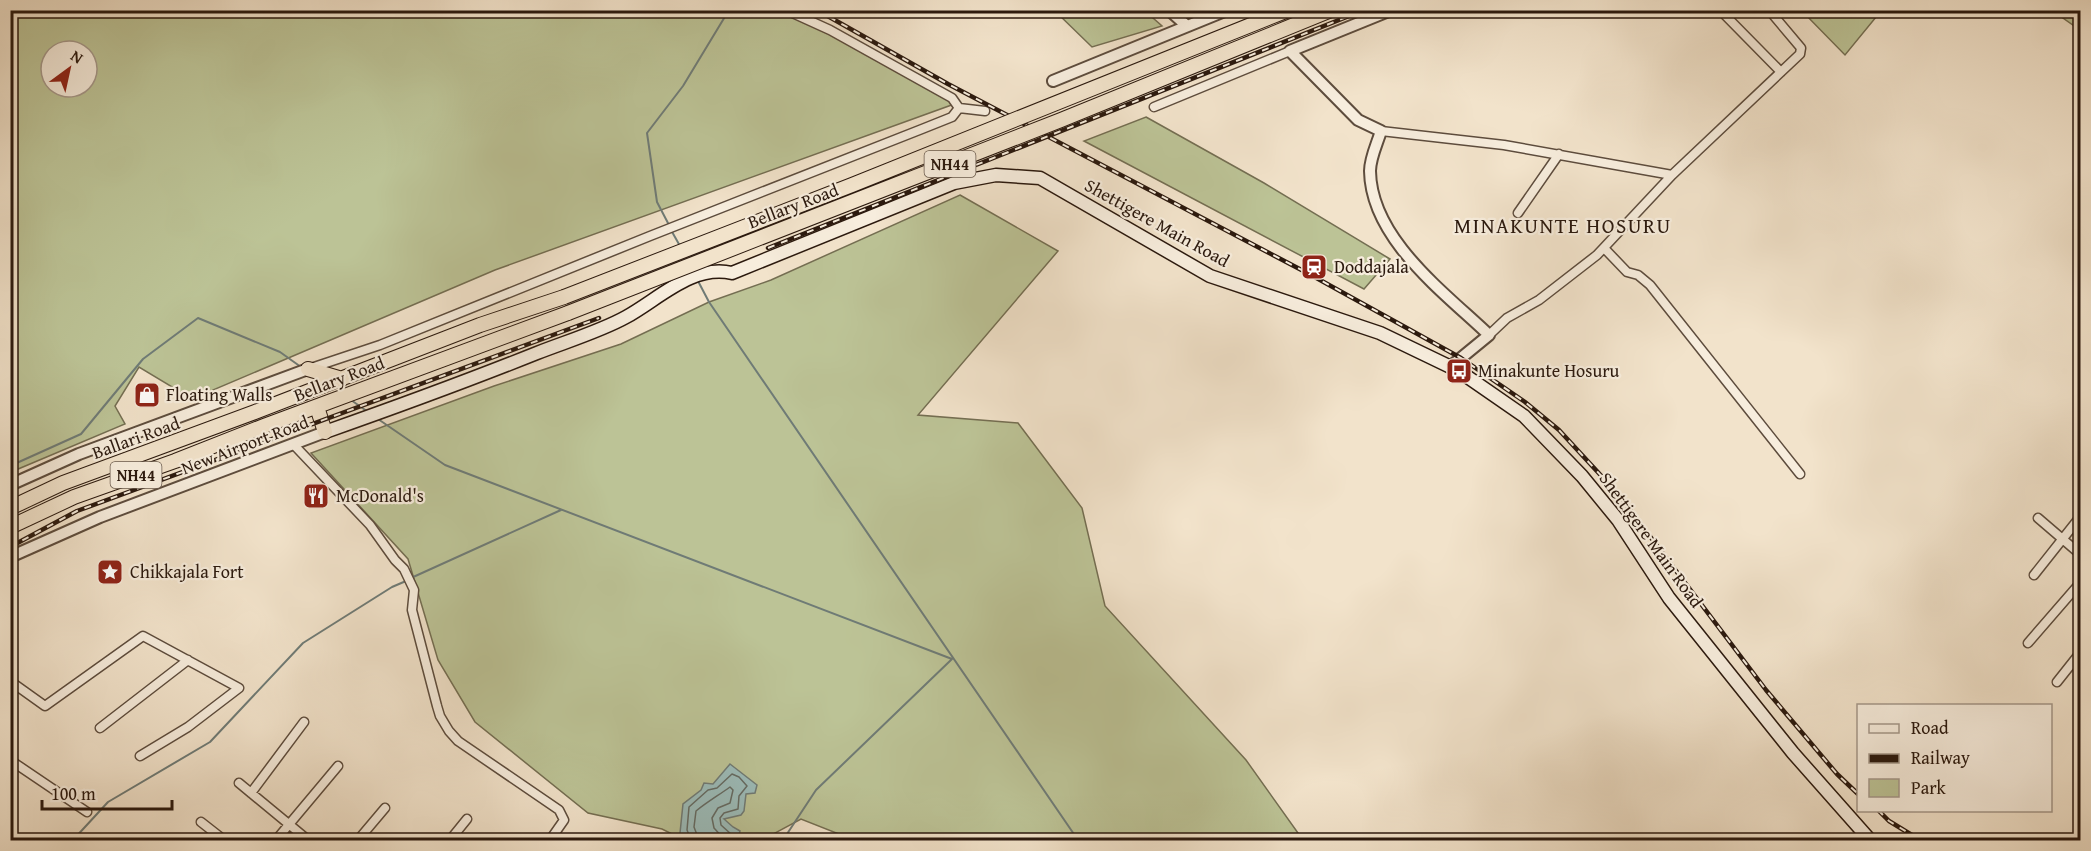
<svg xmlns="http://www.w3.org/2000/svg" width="2091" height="851" font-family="'Gentium Book Plus',serif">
	<rect width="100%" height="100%" fill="#f2e3cb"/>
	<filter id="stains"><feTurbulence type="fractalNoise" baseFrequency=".00333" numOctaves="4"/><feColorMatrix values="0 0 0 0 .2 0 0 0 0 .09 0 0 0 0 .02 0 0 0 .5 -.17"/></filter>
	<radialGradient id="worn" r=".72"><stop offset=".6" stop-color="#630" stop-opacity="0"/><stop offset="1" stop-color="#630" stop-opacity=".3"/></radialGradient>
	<path fill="#bcc396" stroke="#746e52" stroke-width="1.5" fill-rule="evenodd" d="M11,11H787L957,103L495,270L192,399L139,367L115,406L125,424L11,472ZM51,51H87V87H51Z
		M1055,11H1145L1162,26L1092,47Z
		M1802,11H1881L1845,55Z
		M2053,11H2080V30Z
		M1146,117L1264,183L1390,259L1364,289L1084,141Z
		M960,195L1058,251L918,415L1018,423L1082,508L1105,606L1246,760L1303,840H854L801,819L762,840H684L662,829L588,813L475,722L438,660L408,559L311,453L494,386L621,344L709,302L771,280Z"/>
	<path fill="#9cbdbb" stroke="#6f7b76" stroke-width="1.5" d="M730,764L757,785L755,793L746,794L744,811L741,815L724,819L733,827L740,831L738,840H687L680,833L683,804L701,790L704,783L713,784Z"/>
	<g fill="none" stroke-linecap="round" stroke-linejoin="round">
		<path stroke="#646b64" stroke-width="1.5" d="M691,840L687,830L689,807L708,790L717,788L732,774L739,777L747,786L739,796L738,809L724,813L720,818L721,825L732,835V840
			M699,840L694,827L696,811C707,802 719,795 730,787L733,790L730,803L718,808L712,818L714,828L725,840"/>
		<path stroke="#6f7b76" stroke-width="2" d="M669,225L657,202L647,133L683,86L729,10
			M671,230L680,246
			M698,281L709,302L1078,840
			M351,400L368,412
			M378,419L445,465L952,659L816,790L783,840
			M10,466L81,434L143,359L198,318L280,352L301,367
			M411,578L561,510
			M73,840L108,802L210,742L303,643L392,587L406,581"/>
		<g stroke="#5d4c3d" stroke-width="11">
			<path id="minor" d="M1720,10L1781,72
				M1154,107L1290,51
				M959,108L985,111
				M1381,131L1504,145L1672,175L1800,54L1801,48L1769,10
				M1518,213L1559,154
				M1604,248L1627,272L1638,275L1650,285L1800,474
				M1489,335L1507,318L1539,300L1597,255L1672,175
				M311,368L380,345L650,236L922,129L952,117L959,108L952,98L830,30L786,10
				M294,445L370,525L395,560L404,569L414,590L412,610L437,706L440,716L449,731L458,741L559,810L564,820L550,840
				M2038,518L2080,554
				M2034,575L2080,517
				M2028,643L2080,583
				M10,681L45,706L143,636L239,688L188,727L140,756
				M2057,682L2080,653
				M100,728L188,660
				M10,760L87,812
				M239,783L308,840
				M251,793L304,722
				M201,822L224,840
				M276,840L338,766
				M358,840L385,808
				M450,840L467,819"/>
		</g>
		<g stroke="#5d4c3d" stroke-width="14">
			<path id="tertiary" d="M1169,10L1187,26
				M1391,10L1290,51L1358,120L1381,131C1377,144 1370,158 1370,171C1371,239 1444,292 1489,335L1450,367
				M1053,81L1227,10
				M10,485L79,454L308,369
				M10,557L100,517L325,432"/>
		</g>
		<g stroke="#2b190e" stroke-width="15">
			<path id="secondary" d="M325,432C396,407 467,381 537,353C565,342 601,331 626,317C659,299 692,264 732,273L954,183L996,175L1040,178L1210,276L1380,333L1459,371L1524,416L1582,476L1618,520L1669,598L1793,753L1870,840"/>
		</g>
		<g stroke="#2b190e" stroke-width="16">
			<path id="trunk" d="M308,369L342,379
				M317,407L325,432
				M10,508L63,483L255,412L480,325L564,297
				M10,527L74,497L175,461L264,426L568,313"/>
		</g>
		<use href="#minor" stroke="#f7eddd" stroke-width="8"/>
		<use href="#tertiary" stroke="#f7eddd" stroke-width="10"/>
		<use href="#secondary" stroke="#f7eddd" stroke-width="12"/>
		<use href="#trunk" stroke="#f2e3cb" stroke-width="14"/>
		<g stroke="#2b190e" stroke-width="4.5">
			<path id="rail" d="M817,10L948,84L1311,275L1461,358L1525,402L1559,430L1618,494L1766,690L1837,774L1858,794
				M768,248L1364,10
				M10,547L77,511L599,318
				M1878,810L1889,821L1920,840"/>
		</g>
		<use href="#rail" stroke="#f7eddd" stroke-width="2" stroke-dasharray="7" stroke-linecap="butt"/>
		<g stroke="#2b190e" stroke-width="16" stroke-linecap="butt">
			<path id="trunk-bridge" d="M564,297L852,185L1288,10
				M568,313L1061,120L1331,10"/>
		</g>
		<use href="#trunk-bridge" stroke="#f2e3cb" stroke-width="14"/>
	</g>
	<defs>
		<g id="station-square" transform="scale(1.35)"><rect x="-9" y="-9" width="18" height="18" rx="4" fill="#8f2418" stroke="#f7eddd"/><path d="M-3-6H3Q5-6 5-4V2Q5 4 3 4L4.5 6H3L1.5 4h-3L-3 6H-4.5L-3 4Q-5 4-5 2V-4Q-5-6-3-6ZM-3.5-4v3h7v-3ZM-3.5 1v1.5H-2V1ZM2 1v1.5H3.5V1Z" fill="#fff"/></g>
		<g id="bus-square" transform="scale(1.35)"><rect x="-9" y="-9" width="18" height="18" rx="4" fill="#8f2418" stroke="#f7eddd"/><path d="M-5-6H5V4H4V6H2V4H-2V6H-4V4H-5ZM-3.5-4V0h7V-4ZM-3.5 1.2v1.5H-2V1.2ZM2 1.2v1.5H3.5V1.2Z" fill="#fff"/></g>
		<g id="shop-square" transform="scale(1.35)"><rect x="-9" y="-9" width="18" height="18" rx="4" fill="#8f2418" stroke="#f7eddd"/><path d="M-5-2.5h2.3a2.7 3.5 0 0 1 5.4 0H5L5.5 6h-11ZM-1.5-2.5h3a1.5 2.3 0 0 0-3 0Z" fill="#fff"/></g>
		<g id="restaurant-square" transform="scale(1.35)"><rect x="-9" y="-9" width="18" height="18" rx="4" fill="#8f2418" stroke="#f7eddd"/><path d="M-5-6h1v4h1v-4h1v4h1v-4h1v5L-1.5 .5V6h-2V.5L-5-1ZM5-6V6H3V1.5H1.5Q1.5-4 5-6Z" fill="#fff"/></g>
		<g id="sight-square" transform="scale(1.35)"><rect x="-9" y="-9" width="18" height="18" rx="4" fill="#8f2418" stroke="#f7eddd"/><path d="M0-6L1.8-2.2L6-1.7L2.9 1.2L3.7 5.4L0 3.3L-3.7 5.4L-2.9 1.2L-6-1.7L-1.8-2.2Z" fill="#fff"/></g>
	</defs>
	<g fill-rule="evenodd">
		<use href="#station-square" x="1314" y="267"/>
		<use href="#bus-square" x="1459" y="371"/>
		<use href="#shop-square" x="147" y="395"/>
		<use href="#restaurant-square" x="316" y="496"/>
		<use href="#sight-square" x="110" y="572"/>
	</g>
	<g text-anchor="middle" stroke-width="4.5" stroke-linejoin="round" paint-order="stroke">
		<g fill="#f7eddd" stroke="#68594c" stroke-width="1.5">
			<rect x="924.5" y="151" width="51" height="26" rx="4.5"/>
			<rect x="110.5" y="462" width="51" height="26" rx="4.5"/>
		</g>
		<g font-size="16" font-weight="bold" fill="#2b190e">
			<text x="950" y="170">NH44</text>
			<text x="136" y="481">NH44</text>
		</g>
		<g font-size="18" fill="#2b190e" stroke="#f7eddd">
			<text transform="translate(793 206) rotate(-21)" y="6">Bellary Road</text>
			<text transform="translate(1157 223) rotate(29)" y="6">Shettigere Main Road</text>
			<text transform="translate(339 379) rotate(-21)" y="6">Bellary Road</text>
			<text transform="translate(136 438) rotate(-20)" y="6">Ballari Road</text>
			<text transform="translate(245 445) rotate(-21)" y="6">New Airport Road</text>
			<text transform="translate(1651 540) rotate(54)" y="6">Shettigere Main Road</text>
		</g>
		<g font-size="18" fill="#2b190e" stroke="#f7eddd" text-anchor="start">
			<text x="1334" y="273">Doddajala</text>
			<text x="1478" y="377">Minakunte Hosuru</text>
			<text x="166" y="401">Floating Walls</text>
			<text x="336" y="502">McDonald's</text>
			<text x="130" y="578">Chikkajala Fort</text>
		</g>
		<g font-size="21" letter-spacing="1.5" fill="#2b190e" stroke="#f7eddd">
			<text x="1563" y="233">MINAKUNTE HOSURU</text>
		</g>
	</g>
	<rect width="2091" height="851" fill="none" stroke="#f2e3cb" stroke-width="36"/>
	<rect x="12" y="12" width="2067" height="827" fill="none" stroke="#2b190e" stroke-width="3"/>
	<rect x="18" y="18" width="2055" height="815" fill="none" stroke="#2b190e" stroke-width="1.5"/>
	<rect x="1857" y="704" width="195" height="108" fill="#f7eddd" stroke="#a5988a" stroke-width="1.5"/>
	<rect x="1869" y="724" width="30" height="9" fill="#f7eddd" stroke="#a5988a" stroke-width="1.5"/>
	<text x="1911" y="734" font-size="18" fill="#2b190e">Road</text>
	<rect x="1869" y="754" width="30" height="9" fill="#2b190e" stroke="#a5988a" stroke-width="1.5"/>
	<text x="1911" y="764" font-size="18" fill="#2b190e">Railway</text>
	<rect x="1869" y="779" width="30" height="18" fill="#bcc396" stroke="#a5988a" stroke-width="1.5"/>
	<text x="1911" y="794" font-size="18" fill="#2b190e">Park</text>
	<g transform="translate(69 69) rotate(33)"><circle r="28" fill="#f7eddd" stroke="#a5988a" stroke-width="1.5"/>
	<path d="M0-4.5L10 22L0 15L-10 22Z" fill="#8f2418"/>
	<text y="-9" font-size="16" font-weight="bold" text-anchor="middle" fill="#2b190e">N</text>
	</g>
	<path d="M42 800v9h130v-9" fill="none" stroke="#2b190e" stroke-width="3"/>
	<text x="51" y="800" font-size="18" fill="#2b190e" stroke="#f7eddd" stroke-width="4.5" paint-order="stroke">100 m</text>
	<rect width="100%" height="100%" filter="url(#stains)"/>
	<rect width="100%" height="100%" fill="url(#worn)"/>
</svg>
